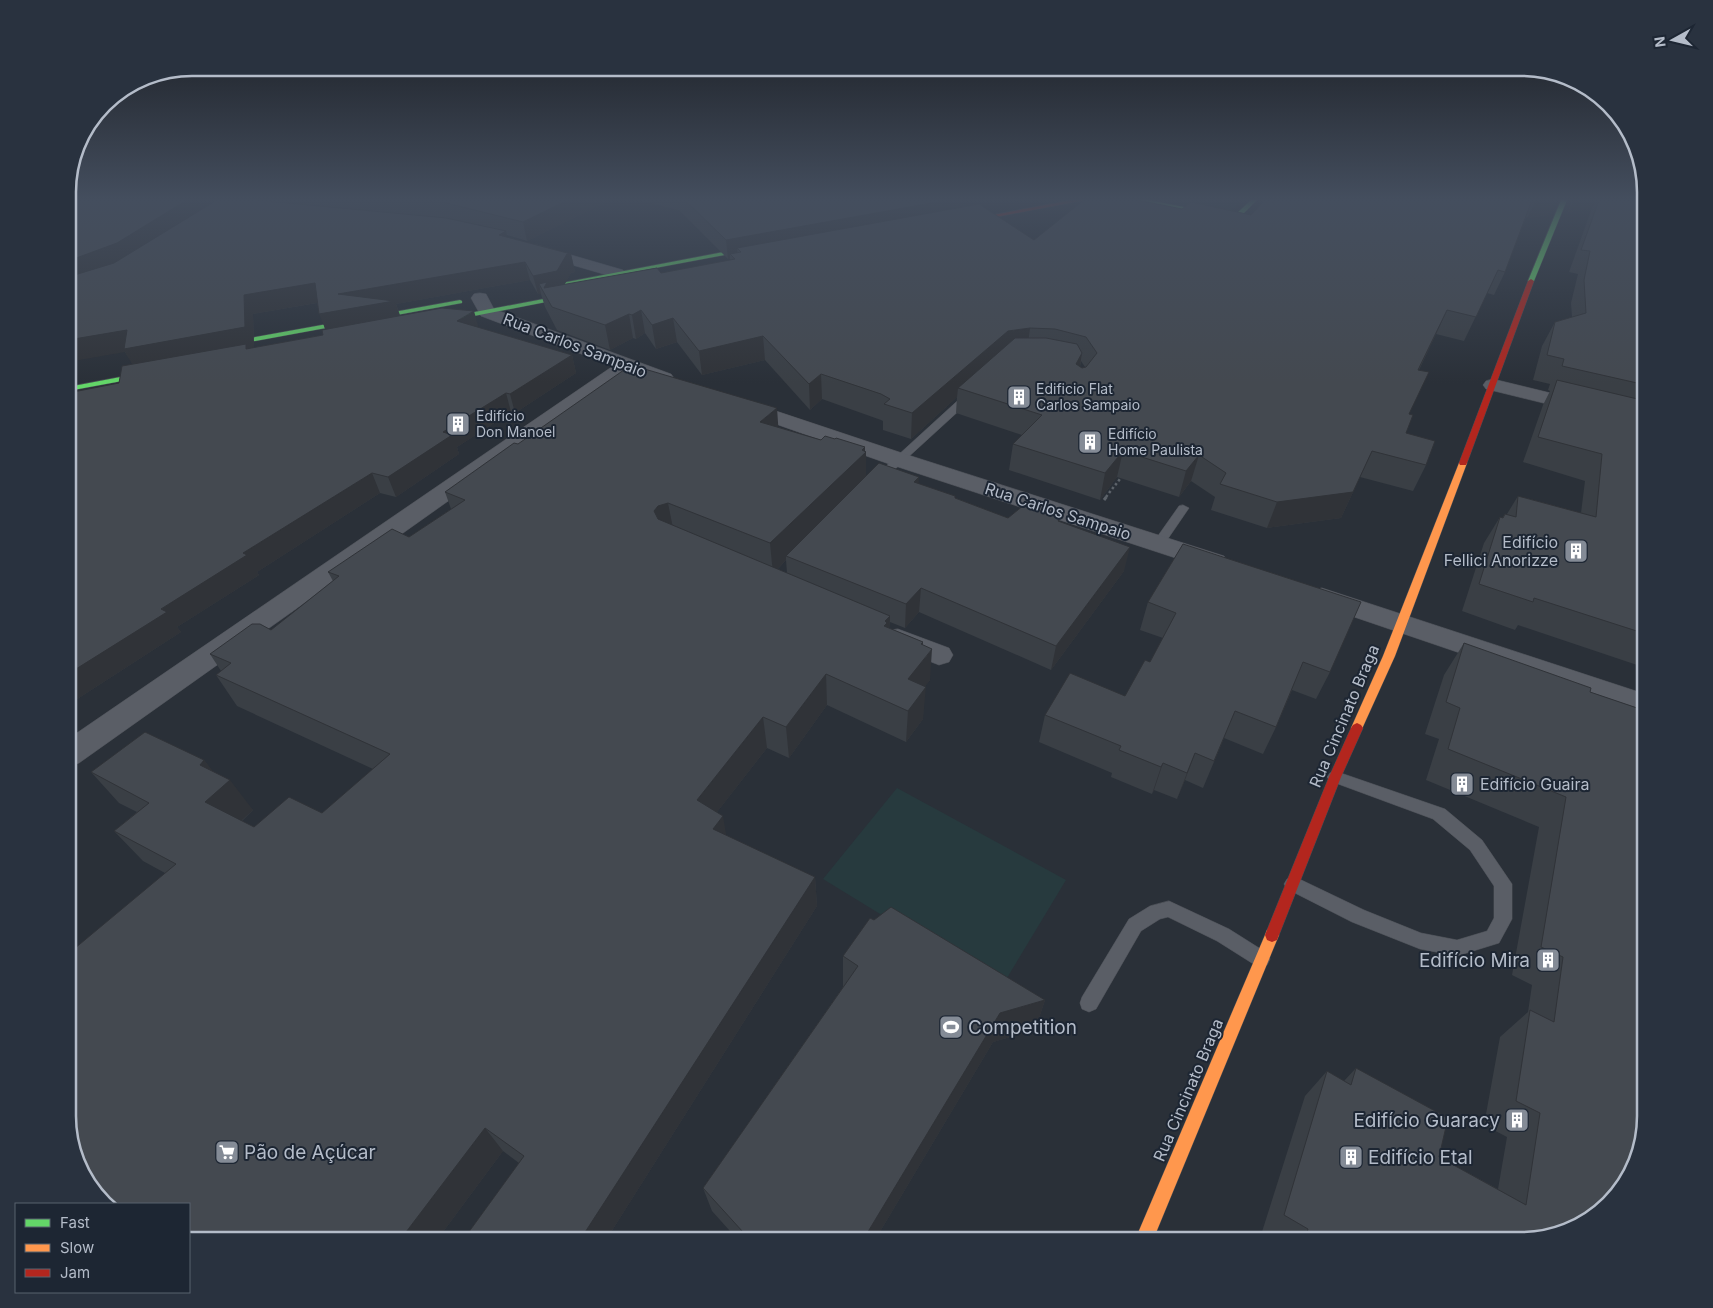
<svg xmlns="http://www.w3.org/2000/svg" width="1713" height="1308" font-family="Inter,sans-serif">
	<rect width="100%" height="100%" fill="#2a3038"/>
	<path fill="#273a3e" d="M1149,200H1243L1226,216Z
		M897,788L1066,880L1001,988L823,879Z"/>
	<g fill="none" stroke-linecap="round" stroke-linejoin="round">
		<g stroke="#484c53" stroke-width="1">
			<path id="lane" d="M970,392L974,393V397L881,482H873L871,480L873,478L966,393Z
				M1183,505L1189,508L1163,546H1155L1153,543L1155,540L1179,506Z
				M1335,771L1445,809L1482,840L1512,884V919L1499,943L1457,956L1420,949L1352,922L1287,889L1284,884L1287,879L1293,876L1364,910L1421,933L1457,940L1487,931L1494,918V886L1470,850L1433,819L1330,781L1327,777L1330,773Z
				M1169,901L1229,929L1267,953L1270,959L1267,965L1261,968L1255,965L1217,941L1168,917L1160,919L1141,931L1096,1009L1089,1012L1082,1009L1080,1003L1082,997L1129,919L1150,906Z"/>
		</g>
		<g stroke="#484c53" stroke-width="1">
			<path id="street" d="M537,245L623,270L625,273L623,276L617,278L531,253L529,250L531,247Z
				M480,293L486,294L494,309L671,374L674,378L671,382L664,384L630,372L79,763L68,767V739L613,366L481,316L471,298L474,294Z
				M1493,379L1645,416V428L1486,389L1483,385L1486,381Z
				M743,400L905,454L1224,556L1227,562L1224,568L1215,570L1206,568L889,464L736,410L733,406L736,402Z
				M1322,588L1645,694V716L1313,603L1309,597L1313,591Z
				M898,629L949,648L953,655L949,662L939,665L888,645L884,638L888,631Z"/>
		</g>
		<g stroke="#484c53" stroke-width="1">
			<path id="fast" d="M1135,200H1148L1230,216L1235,215L1251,200H1257L1239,218L1230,220Z
				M1561,200H1567L1534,281L1529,282L1528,281Z
				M760,245L762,246V248L554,287L551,285Z
				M580,292L583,294L582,295L438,323L434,321L438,319Z
				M460,300L462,301V303L217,348L213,346L217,344Z
				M157,370H160V374L68,391V387Z"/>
		</g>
		<g stroke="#484c53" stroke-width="1">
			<path id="slow" d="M1463,460L1467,463L1395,656L1361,731H1353L1351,728L1383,656L1459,463Z
				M1272,928L1277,930L1279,935L1153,1240H1135L1265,935L1267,930Z"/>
		</g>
		<g stroke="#484c53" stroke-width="1">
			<path id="jam" d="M1071,200H1085L959,224L956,222Z
				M1531,279L1534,281L1467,463L1466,465H1460L1459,463L1528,281Z
				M1357,723L1361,725L1363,728L1341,777L1279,935L1277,940L1272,942L1267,940L1265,935L1329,777L1351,728L1353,725Z"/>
		</g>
		<path stroke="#5d636a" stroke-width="2.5" stroke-dasharray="2.5 2.5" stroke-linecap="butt" d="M1106,497L1123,475"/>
		<path stroke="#5d636a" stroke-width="3" stroke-dasharray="4 4" stroke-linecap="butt" d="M1104,500L1107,496"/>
		<use href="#lane" fill="#5a5e66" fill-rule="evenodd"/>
		<use href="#street" fill="#5a5e66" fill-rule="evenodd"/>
		<use href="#fast" fill="#63d668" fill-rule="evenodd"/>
		<use href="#slow" fill="#ff974d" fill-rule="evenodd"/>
		<use href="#jam" fill="#b3261e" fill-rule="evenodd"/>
	</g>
	<path fill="#3a3f45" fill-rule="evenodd" d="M199,200L203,208L217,200H610L527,241L507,235V237L571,254L575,272L571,273L564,285L661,273L731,260L730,259H728L679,210L637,200H973L964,202L963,207L1034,240L1182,209L1251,215L1265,200H1556L1548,215L1527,218L1526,217L1505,272L1494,295L1487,293L1464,341L1436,334L1419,370L1409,414L1406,433L1426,465L1413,491L1360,477L1341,518L1267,528L1211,510L1215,497L1191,481L1179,497L1117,477L1100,500L1009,470L1013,444L1022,435L956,413L957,397L911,439L883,430V421L881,420L822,399L810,410L765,360L702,375L677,342L656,349L645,333L636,339L633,338L610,350L557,330L545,307L541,294H538L530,280L396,304L400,315L479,328L572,355L576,373L515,413L511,412L457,447L459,454L396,497L380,493L257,572L259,575L177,627L181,632L68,705V393L119,383L133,364L125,352ZM317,303L325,329L323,335L248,349V348L254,347L253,314ZM1081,361L1085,367L1082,368L1080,367Z
		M1572,200H1646V668L1518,625L1515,630L1462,611L1484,543L1500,517L1502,518L1505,514H1507L1518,496L1581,513L1585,481L1523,462L1543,405L1550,391L1548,390L1550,384L1533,380L1542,346L1555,322L1572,317L1571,303L1578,274L1569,272L1592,208L1568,212Z
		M778,427L821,440L865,447V451L866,452V477L919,484L1008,518L1059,521L1124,571L1051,670L919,612L905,628L890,622L889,628L923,642V645L930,680L924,687L923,719L906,742L827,705L789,758L767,748L717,812L726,836L815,877L817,906L606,1240H463L519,1163L503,1151L437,1240H192L165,873L143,861L114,831L137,812L119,803L91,772L204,760L212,771L253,810L242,821L254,827L322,813L373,769L237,706L216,675L221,671L210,654L271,630L333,581L328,572L409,537L451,509L445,492L518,444ZM786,560L787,573L778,569Z
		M1183,544L1330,672L1316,699L1292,690L1276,727L1263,754L1224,738L1203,788L1185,780L1177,799L1154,790L1152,794L1111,777L1112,773L1039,742L1045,715L1125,696L1150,662L1163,638L1140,630L1148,602Z
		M1464,643L1590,692L1646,711L1521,1240H1271L1261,1235L1305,1096L1327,1071L1344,1081L1356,1068L1439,1157L1498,1189L1507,1137L1484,1125L1500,1037L1528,1012L1532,985L1512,975L1539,827L1426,780L1439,739L1425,734L1444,675Z
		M843,956L1045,1000L1035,1030L993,1042L875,1240H738L712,1211L703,1188L843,987Z"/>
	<path fill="#303338" d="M187,200H199L205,213L128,262L68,285V261Z
		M568,200H610L527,241L523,222Z
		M947,200H973L964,202L962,216L741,252L737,248L738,257L730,254V259H728L726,240Z
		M1536,200H1556L1548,215L1527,218Z
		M1574,200H1597L1592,208L1568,212Z
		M506,231L510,249L499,235Z
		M567,254H571L575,272L571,273L552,307L539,284L541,294H538L533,276Z
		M525,262L530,280L396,304L401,320L327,333L319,314L338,294Z
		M315,283L322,302L253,314L254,347L248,348L255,362L135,369L125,352L68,362V340L127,330L244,295Z
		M641,310L645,333L636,339L632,315Z
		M1447,310L1436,334L1406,394L1418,370Z
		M474,311L479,329L457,321Z
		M629,314L633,338L610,350L605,325Z
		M673,318L677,342L656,349L652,325Z
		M1030,328L1027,352L958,388L957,397L911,439L912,413L1008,331Z
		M763,336L765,360L702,375L699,351Z
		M1082,353L1078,378L1076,364Z
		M572,355L576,373L515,413L510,394Z
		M821,374L822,399L810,410L809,384Z
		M506,393L511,412L457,447L459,454L396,497L388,477L443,432Z
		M777,408L779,437L760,422Z
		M865,447V453L866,452V482L786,556V560L773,574L770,543Z
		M1123,451L1117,477L1100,500L1105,473Z
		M1372,451L1341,518L1267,528L1277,502Z
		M1199,455L1191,481L1179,497L1186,471Z
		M372,473L380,493L257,572L259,575L177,627L181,632L68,705V674L243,553Z
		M919,477L918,500L914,482Z
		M668,503L674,533L663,536L654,511L658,506Z
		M1130,547L1124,571L1051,670L1056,646Z
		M921,588L919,612L905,628L906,604Z
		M890,616L889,647L886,654L885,621Z
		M923,642L922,662L932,649L930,680L906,711L908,679L921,644Z
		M826,674L827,705L789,758L786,727Z
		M926,687L923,719L906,742L908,711Z
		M763,717L767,748L703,830L697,800Z
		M1195,753L1185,780L1177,799L1187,773Z
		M204,760L224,785L230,780L253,810L229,832L205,802L200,765Z
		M1163,763L1154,790L1152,794L1161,767Z
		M723,816L728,846L713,829Z
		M815,877L817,906L606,1240H580Z
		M1045,1000L1035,1030L993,1042L875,1240H863L1000,1013Z
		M485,1128L503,1151L437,1240H400Z"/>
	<path fill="#444950" stroke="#303338" d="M68,200H187L117,243L68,261Z
		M217,200H256L446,218L506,231L499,235L571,254H567L557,271L533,276L525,262L338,294L394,301L319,314L315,283L244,295L245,327L124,349L127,330L68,340V277L114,263Z
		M417,200H568L523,222L446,203Z
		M685,200H948L726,240Z
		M1084,200H1137L1182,209L1191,202L1251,215L1265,200H1532L1505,272L1498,270L1476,317L1447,310L1418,370L1429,372L1409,414L1413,415L1406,433L1435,441L1426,465L1372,451L1353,492L1277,502L1220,484L1226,473L1199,455L1186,471L1123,451L1105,473L1013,444L1042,415L958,388L1015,338H1046L1077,344L1082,353L1076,364L1082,368L1086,367L1097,353L1086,337L1055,329L1030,328L1008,331L912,413L884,404L890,399L881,394L821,374L809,384L763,336L699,351L673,318L652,325L641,310L632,315L629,314L605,325L552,307L539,284L547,282L544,288L657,268L661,273L735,259L730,254L741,252L737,248L979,204L1034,240Z
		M1599,200H1646V385L1562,366L1564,359L1547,355L1555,322L1586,313L1584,280L1590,251L1581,250Z
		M442,308L474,311L457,321L572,355L510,394L506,393L443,432L452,435L388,477L372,473L243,553L247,555L161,609L167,612L68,674V393L119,383L122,366L246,344V349L323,335L322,330Z
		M631,365L777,408L760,422L821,440L825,436L835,439L836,438L865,447L862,450L866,452L770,543L668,503L658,506L654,511L658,519L890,616L885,621L887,623L884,626L923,642L921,644L932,649L908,679L926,687L908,711L826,674L786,727L763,717L697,800L723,816L713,829L815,877L580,1240H463L524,1156L485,1128L400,1240H189V1204H107L80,1171L68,1124V954L176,864L114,831L149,803L91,772L145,732L204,760L200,765L230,780L205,802L254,827L289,797L322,813L390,754L216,675L231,663L210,654L252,624H260L271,630L339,576L328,572L392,529L409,537L465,500L445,492L514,443L518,444Z
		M1557,380L1646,401V634L1534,598L1533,602L1479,584L1500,517L1503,518L1505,514L1516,517L1518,496L1596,517L1602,454L1538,437Z
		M879,463L919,477L914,482L955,496V498L1008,518L1024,505L1060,518L1058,521L1130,547L1056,646L921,588L906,604L786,556Z
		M1183,544L1361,602L1330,672L1303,662L1276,727L1235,711L1214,761L1195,753L1187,773L1163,763L1161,767L1119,750L1121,746L1045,715L1070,673L1125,696L1145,660L1150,662L1176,613L1148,602Z
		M1464,643L1591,688L1590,692L1646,711V1116L1639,1156L1620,1192L1576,1228L1521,1240H1305L1308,1229L1284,1215L1327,1071L1351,1085L1356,1068L1448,1118L1439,1157L1526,1205L1540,1113L1516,1101L1530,1010L1554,1022L1563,957L1541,947L1566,797L1448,749L1460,708L1446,702Z
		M891,907L1045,1000L1000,1013L863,1240H753L743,1232L703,1188L858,966L843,956L870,918L874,920Z"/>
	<linearGradient id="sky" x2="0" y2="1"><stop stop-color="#171a1f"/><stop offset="0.52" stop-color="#444e5e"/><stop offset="1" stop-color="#444e5e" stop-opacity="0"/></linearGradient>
	<rect width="1713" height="383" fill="url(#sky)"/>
	<defs>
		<g id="building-square" transform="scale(1.25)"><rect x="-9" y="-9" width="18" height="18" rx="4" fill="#848b96" stroke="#1d2633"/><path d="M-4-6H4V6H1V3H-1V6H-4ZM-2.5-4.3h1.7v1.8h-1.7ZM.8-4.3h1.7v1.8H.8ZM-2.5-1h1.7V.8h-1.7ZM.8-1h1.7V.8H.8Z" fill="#fff"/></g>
		<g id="stadium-square" transform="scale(1.25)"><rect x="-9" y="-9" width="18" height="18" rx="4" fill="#848b96" stroke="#1d2633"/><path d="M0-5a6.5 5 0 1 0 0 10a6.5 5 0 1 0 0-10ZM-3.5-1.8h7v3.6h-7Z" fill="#fff"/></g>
		<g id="supermarket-square" transform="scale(1.25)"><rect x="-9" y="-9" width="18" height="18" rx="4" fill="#848b96" stroke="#1d2633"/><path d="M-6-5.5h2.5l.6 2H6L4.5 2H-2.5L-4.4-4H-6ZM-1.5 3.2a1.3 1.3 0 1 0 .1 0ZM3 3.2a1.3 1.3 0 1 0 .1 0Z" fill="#fff"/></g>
	</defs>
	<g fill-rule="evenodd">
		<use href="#building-square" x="1019" y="397"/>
		<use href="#building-square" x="458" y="424"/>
		<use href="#building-square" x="1090" y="442"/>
		<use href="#building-square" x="1576" y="551"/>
		<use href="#building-square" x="1462" y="784"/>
		<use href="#building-square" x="1548" y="960"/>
		<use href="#stadium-square" x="951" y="1027"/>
		<use href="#building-square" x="1517" y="1120"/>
		<use href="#supermarket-square" x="227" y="1152"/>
		<use href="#building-square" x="1351" y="1157"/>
	</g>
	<g text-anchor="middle" stroke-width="4" stroke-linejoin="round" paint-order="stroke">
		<g font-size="14" fill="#b4bcc9" stroke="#1d2633" text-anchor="start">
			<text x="1036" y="394">Edificio Flat<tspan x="1036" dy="16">Carlos Sampaio</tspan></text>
			<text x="476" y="421">Edifício<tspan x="476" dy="16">Don Manoel</tspan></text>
			<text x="1108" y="439">Edifício<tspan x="1108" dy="16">Home Paulista</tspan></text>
		</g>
		<g font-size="16" fill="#b4bcc9" stroke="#1d2633">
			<text transform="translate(575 345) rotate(21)" y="6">Rua Carlos Sampaio</text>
			<text transform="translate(1058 511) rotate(18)" y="6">Rua Carlos Sampaio</text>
			<text transform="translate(1344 716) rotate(-67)" y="6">Rua Cincinato Braga</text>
			<text transform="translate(1188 1090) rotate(-67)" y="6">Rua Cincinato Braga</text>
		</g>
		<g font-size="16" fill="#b4bcc9" stroke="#1d2633" text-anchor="end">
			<text x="1558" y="548">Edifício<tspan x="1558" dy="18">Fellici Anorizze</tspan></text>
			<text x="1480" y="790" text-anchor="start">Edifício Guaira</text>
		</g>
		<g font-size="19" fill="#b4bcc9" stroke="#1d2633" text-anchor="start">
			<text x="1530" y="967" text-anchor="end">Edifício Mira</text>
			<text x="968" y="1034">Competition</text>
			<text x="1500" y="1127" text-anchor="end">Edifício Guaracy</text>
			<text x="244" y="1159">Pão de Açúcar</text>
			<text x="1368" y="1164">Edifício Etal</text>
		</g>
	</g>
	<path d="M0 0H1713V1308H0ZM192 76H1521A116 116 0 0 1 1637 192V1116A116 116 0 0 1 1521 1232H192A116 116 0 0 1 76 1116V192A116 116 0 0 1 192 76Z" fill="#29323f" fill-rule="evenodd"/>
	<path fill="none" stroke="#b4bcc9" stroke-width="2.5" d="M192 76H1521A116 116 0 0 1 1637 192V1116A116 116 0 0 1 1521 1232H192A116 116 0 0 1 76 1116V192A116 116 0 0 1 192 76Z"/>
	<rect x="15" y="1203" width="175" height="90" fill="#1d2633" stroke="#59626f"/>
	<rect x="25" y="1219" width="25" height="8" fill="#63d668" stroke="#59626f"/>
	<text x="60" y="1228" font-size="15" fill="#b4bcc9">Fast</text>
	<rect x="25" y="1244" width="25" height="8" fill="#ff974d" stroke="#59626f"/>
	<text x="60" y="1253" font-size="15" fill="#b4bcc9">Slow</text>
	<rect x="25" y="1269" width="25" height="8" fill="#b3261e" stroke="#59626f"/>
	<text x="60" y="1278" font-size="15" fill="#b4bcc9">Jam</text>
	<g transform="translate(1673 40) rotate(262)" stroke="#1d2633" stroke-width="4" paint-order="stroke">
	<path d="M0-4L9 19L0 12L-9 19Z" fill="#b4bcc9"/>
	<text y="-8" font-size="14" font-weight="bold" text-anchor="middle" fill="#b4bcc9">N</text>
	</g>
</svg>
